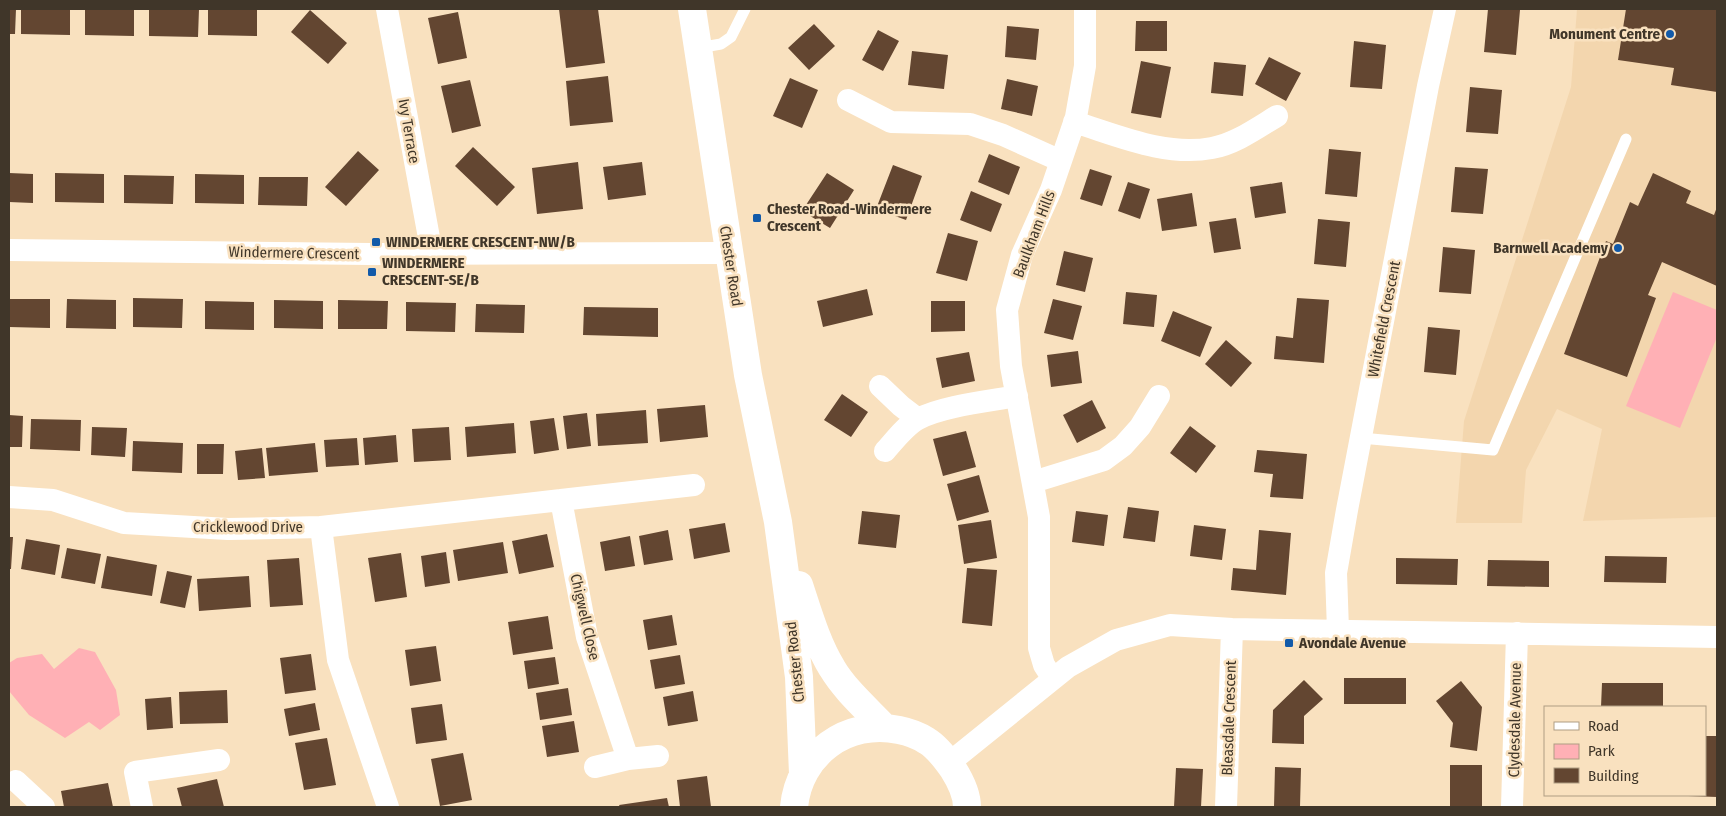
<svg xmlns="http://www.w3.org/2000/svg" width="1726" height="816" font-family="'Fira Sans Condensed',sans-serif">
	<rect width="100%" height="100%" fill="#f9e1bf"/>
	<path fill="#f3d6ae" d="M1577,9H1717V517L1583,521L1602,429L1557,409L1526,470L1522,523H1456L1464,421L1571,87Z"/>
	<path fill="#ffb0b5" d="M1673,292L1717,310V337L1680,428L1626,406Z
		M79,648L95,652L116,690L120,715L100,730L89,722L65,738L29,715L9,691V663L17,658L42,654L54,669Z"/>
	<path fill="#634631" d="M9,9H16L15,34H9Z
		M21,9H70V35L21,34Z
		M85,9H134V36L85,35Z
		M149,9H199L198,37L149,36Z
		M208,9H257V36L208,35Z
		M559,9H598L605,63L566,68Z
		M1488,9L1520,10L1516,55L1484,52Z
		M1626,9H1717V92L1671,85L1674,68L1618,60Z
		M310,10L347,43L328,64L291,32Z
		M458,12L467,58L438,64L428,18Z
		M1136,21H1167V51H1135Z
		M814,24L835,46L809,70L788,48Z
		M1007,26L1039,29L1036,60L1005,57Z
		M878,30L899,41L883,71L862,60Z
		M1354,41L1386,45L1382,89L1350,87Z
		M912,51L948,55L944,89L908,85Z
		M1269,57L1301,73L1286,101L1255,84Z
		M1141,61L1171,67L1161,118L1131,113Z
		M1214,62L1246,65L1243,96L1211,93Z
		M608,76L613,122L570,126L566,81Z
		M790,78L818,90L802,128L773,116Z
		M1007,79L1038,86L1032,116L1001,109Z
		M470,80L481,126L452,133L441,86Z
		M1470,87L1502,90L1498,134L1466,132Z
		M473,147L515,187L497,206L455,166Z
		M1329,149L1361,152L1357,197L1325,194Z
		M358,151L379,170L346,206L325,187Z
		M989,154L1020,167L1009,195L978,182Z
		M578,162L583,209L537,214L532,168Z
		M642,162L646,195L608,200L603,167Z
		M893,165L922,176L906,220L876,209Z
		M1455,167L1488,169L1483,214L1451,212Z
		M1090,169L1112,176L1102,206L1080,199Z
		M9,173L33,174V203L9,202Z
		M55,173L104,174V203L55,202Z
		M827,173L854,190L830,228L802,211Z
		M1653,173L1691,191L1686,203L1714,215L1717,207V286L1662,262L1648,295L1656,298L1627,377L1564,354L1606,241L1613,244L1630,202L1638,206Z
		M195,174L244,175V204L195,203Z
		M124,175L174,176L173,204L124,203Z
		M259,177H308L307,206L258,205Z
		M1128,182L1150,189L1140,219L1118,211Z
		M1282,182L1286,213L1255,218L1250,187Z
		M971,191L1002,204L991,232L960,220Z
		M1192,193L1197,226L1162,231L1157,199Z
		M1236,218L1241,249L1214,253L1209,222Z
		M1318,219L1350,222L1346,267L1314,264Z
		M948,233L978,241L967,281L936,273Z
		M1443,247L1475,250L1471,294L1439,292Z
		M1064,251L1093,258L1085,292L1056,285Z
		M867,289L873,315L823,327L817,301Z
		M1126,292L1157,295L1154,327L1123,324Z
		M133,298L183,299L182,328L133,327Z
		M1297,298L1329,300L1324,363L1274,359L1276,336L1293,338Z
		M9,299H50V328L9,327Z
		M67,299L116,300V329L66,328Z
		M1053,299L1082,306L1073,340L1044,333Z
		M274,300L323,301V329L274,328Z
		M338,300L388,301L387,329H338Z
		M205,301L254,302V330L205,329Z
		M931,301H965V331L931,332Z
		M406,302L456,303L455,332L406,331Z
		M476,304L525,305L524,333L475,332Z
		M584,307L658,308V337L583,335Z
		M1173,311L1212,327L1200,357L1161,341Z
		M1428,327L1460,330L1456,375L1424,372Z
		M1226,340L1252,363L1231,387L1205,364Z
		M1078,351L1082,383L1051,387L1047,355Z
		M969,352L975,381L942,388L936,358Z
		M842,394L868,412L851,437L824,420Z
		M1092,400L1106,428L1077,443L1063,415Z
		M705,405L708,437L660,442L657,409Z
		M646,410L648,443L598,446L596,414Z
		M587,413L591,446L567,449L563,416Z
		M9,415L23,416L22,447H9Z
		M554,418L559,450L534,454L530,421Z
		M31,419L81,420L80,451L30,449Z
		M514,423L516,453L467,457L465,427Z
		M1190,426L1216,446L1196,473L1170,453Z
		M92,427L127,428L125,457L91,455Z
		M449,427L451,460L414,462L412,429Z
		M966,431L976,467L943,476L933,439Z
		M396,435L398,462L365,465L363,438Z
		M357,438L359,465L326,467L324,440Z
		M133,441L183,443L182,473L132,471Z
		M315,443L318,472L269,476L266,448Z
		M197,444H224L223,474H197Z
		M262,448L265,478L238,480L235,451Z
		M1257,450L1307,454L1303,499L1270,497L1273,474L1254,472Z
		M979,475L989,512L957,521L947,484Z
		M1128,507L1159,511L1155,542L1123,538Z
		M862,511L900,515L896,548L858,544Z
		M1076,511L1108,515L1104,546L1072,542Z
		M991,520L997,558L964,564L958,525Z
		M725,523L730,552L694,559L689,529Z
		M1194,525L1226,529L1222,560L1190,556Z
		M668,530L673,560L644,565L639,536Z
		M1259,530L1291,533L1286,595L1231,590L1233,568L1256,570Z
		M547,534L554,567L519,574L512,541Z
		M630,536L635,566L605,571L600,542Z
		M9,537H13L11,569H9Z
		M26,539L60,545L55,575L21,569Z
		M503,542L508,573L458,581L453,550Z
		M67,548L101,554L95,584L61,578Z
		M446,552L450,583L425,587L421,556Z
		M401,553L407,597L375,602L368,558Z
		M107,556L157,565L152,596L101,588Z
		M1605,556L1667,557L1666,583L1604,582Z
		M299,558L303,605L270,607L267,560Z
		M1396,558L1458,559L1457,585L1396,584Z
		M1488,560L1549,561V587L1487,586Z
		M967,568L997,570L992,626L962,623Z
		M167,571L192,576L185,608L160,603Z
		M249,576L251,607L199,611L197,579Z
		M672,615L677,645L648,650L643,620Z
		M548,616L553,649L513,655L508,622Z
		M436,646L441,681L410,686L405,650Z
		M311,654L316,690L285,694L280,658Z
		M680,655L685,684L655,689L650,660Z
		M555,657L559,684L528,689L524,661Z
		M1344,678H1406V704H1344Z
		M1304,680L1323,699L1304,716V744L1272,743L1273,710Z
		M1461,681L1482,707L1477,751L1450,747L1453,723L1436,701Z
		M1602,683H1663V707H1601Z
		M568,688L572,715L540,720L536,693Z
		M227,690L228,723L180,724L179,692Z
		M693,691L698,721L668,726L663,697Z
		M171,697L173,728L147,730L145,699Z
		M315,703L320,730L289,736L284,709Z
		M442,704L447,740L416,744L411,708Z
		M574,721L579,752L547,757L542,726Z
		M1705,736H1717V797L1688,796V795H1705Z
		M327,738L336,785L304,790L295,743Z
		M463,753L472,800L440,806L431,759Z
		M1450,765H1482V807H1450Z
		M1275,767L1301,768L1300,807H1274Z
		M1176,768L1203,769L1201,807H1174Z
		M707,776L711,807H680L677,780Z
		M217,779L224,807H182L177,788Z
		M108,783L113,807H64L61,791Z
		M667,798L669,807H620L619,805Z"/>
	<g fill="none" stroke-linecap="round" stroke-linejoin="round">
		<path stroke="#fff" stroke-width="11" d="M698,48L721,44L731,37L745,9
			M1361,438L1493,450L1626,139"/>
		<path stroke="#fff" stroke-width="22" d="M387,9L432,254
			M848,100L891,122L970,124L1003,135L1061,161
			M1074,122C1117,135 1165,157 1212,148C1235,144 1257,128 1277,116
			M9,250L370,254L728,253
			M880,386L901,406L918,419
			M885,451C895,440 905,426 918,419C942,406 990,401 1017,396
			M1033,482L1104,460L1123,446L1140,427L1159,396
			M9,497L53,500L124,523L228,529L321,527L338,660L388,807
			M561,500L694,485
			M321,527L561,500L587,637L628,759
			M1338,630L1336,573L1347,510L1428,86L1445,9
			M1053,679L1044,665L1039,648V517L1011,366L1007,310L1022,255L1051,190L1076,117L1085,66V9
			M949,763L1068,667L1116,640L1170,625L1232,629L1717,637
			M595,767L628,759L658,756
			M16,781L44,807
			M142,807L135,772L219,760
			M1226,807L1232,629
			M1512,807L1517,633"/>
		<path stroke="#fff" stroke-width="28" d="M692,9L748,375L778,522L799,677L803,774
			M799,585C808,612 817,644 832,668C845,690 867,709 884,727
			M794,807C799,754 847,719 899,730C909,732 918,735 927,741C937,747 946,759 953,769C960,780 967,794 967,807"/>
	</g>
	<g fill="#125aa9" stroke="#f9e1bf" stroke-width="2">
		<circle cx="1670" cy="34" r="5"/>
		<rect x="752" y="213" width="10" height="10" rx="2.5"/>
		<rect x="371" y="237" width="10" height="10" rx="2.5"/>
		<circle cx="1618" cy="248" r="5"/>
		<rect x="367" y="267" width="10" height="10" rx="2.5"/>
		<rect x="1284" y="638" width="10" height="10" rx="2.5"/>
	</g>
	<g text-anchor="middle" stroke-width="5" stroke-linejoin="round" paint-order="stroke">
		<g font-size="15" font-weight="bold" fill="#403629" stroke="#f9e1bf" text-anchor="start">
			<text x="1660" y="39" text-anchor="end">Monument Centre</text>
			<text x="767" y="214">Chester Road-Windermere<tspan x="767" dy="17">Crescent</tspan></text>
			<text x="386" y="247">WINDERMERE CRESCENT-NW/B</text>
			<text x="1608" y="253" text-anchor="end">Barnwell Academy</text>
			<text x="382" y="268">WINDERMERE<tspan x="382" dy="17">CRESCENT-SE/B</tspan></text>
			<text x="1299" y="648">Avondale Avenue</text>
		</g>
		<g font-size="15" fill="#403629" stroke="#f9e1bf">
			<text transform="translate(409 131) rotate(80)" y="5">Ivy Terrace</text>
			<text transform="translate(1034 234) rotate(-69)" y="5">Baulkham Hills</text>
			<text transform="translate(294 253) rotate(1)" y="5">Windermere Crescent</text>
			<text transform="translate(731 266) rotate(81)" y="5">Chester Road</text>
			<text transform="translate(1384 319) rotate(-79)" y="5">Whitefield Crescent</text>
			<text x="248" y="532">Cricklewood Drive</text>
			<text transform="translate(585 617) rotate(77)" y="5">Chigwell Close</text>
			<text transform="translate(795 662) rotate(-96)" y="5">Chester Road</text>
			<text transform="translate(1229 718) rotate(-88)" y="5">Bleasdale Crescent</text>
			<text transform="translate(1515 720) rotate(-89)" y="5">Clydesdale Avenue</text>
		</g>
	</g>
	<rect width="1726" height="816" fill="none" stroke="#403629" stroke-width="20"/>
	<rect x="1544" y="706" width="162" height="90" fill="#f9e1bf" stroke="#af9d83"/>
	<rect x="1554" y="722" width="25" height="8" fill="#ffffff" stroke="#af9d83"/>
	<text x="1588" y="731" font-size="15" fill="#403629">Road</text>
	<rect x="1554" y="744" width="25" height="15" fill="#ffb0b5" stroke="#af9d83"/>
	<text x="1588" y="756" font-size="15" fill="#403629">Park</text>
	<rect x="1554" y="768" width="25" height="15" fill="#634631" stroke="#af9d83"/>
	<text x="1588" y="781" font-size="15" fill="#403629">Building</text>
</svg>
